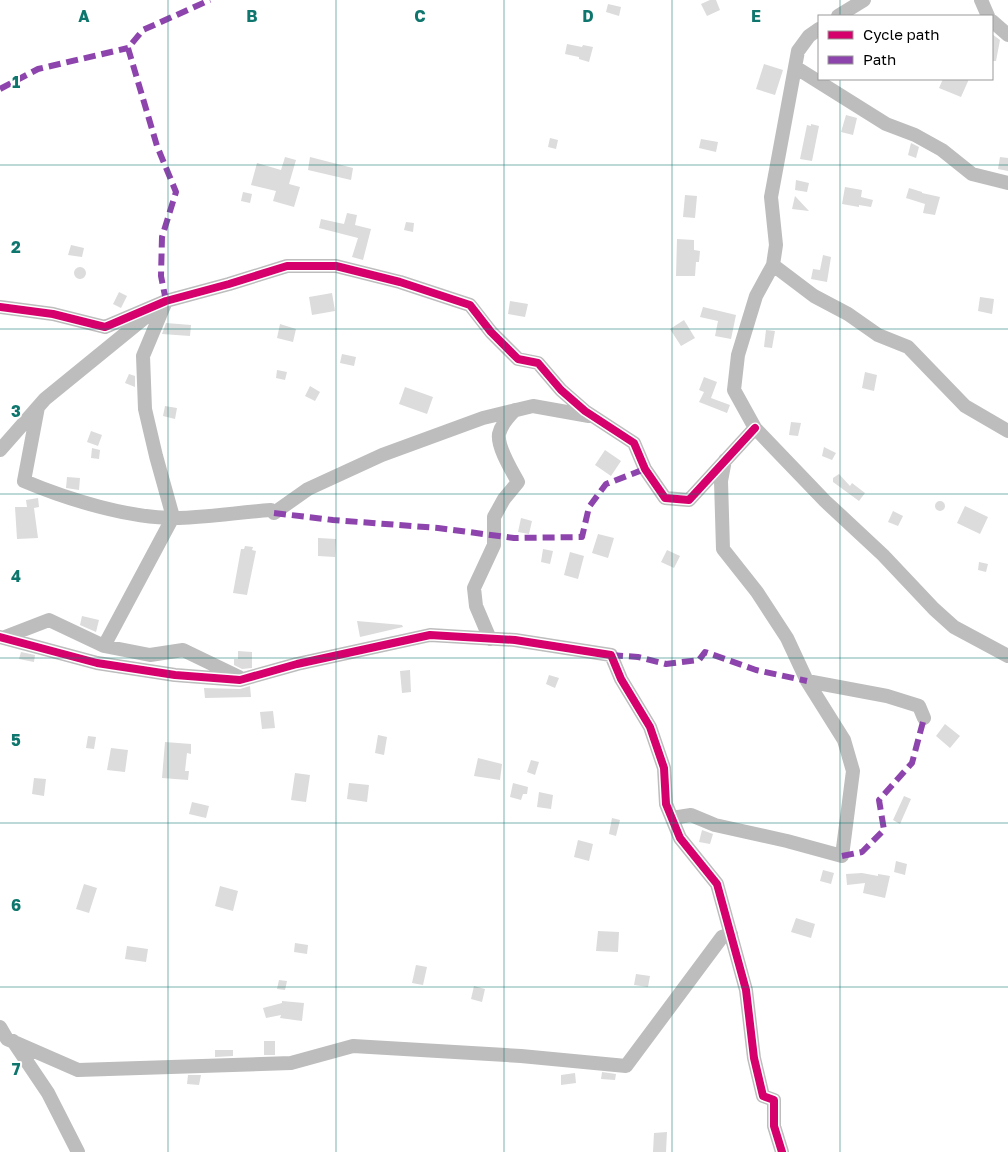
<svg xmlns="http://www.w3.org/2000/svg" width="1008" height="1152" font-family="'Golos Text',sans-serif">
	<rect width="100%" height="100%" fill="#fff"/>
	<path fill="#dcdcdc" d="M710,0H716L720,10L707,16L701,4Z
		M608,4L621,7L619,16L606,12Z
		M992,34L1000,40L996,61H992Z
		M567,44L582,47L583,45L593,47L589,62L579,59V57L565,54Z
		M764,64L783,70L775,95L756,89Z
		M943,79H969L961,97L939,88Z
		M846,115L857,118L853,135L841,132Z
		M811,124L819,126L812,161L800,159L807,125L811,126Z
		M550,138L558,140L556,149L548,147Z
		M701,139L718,142L716,152L699,148Z
		M911,143L919,147L916,158L908,155Z
		M285,157L296,160L289,184L300,187L294,207L273,201L276,191L251,185L257,163L281,170Z
		M310,157L353,168L351,180L308,170Z
		M1000,157L1008,158V171L998,169Z
		M796,180L809,183L807,192L795,190Z
		M845,187L862,190L861,197L873,200L871,207L859,205V207L842,204Z
		M909,188L922,192V193L940,197L935,215L923,213L925,204L906,198Z
		M243,192L252,194L250,203L241,201Z
		M685,195L697,196L695,218L683,217Z
		M795,196L809,211L792,209Z
		M347,213L357,215L355,225L371,229L363,260L352,257L358,238L319,228L321,219L344,224Z
		M406,222L414,223L413,232L404,230Z
		M677,239L694,240V250L700,251L699,262H696L695,276H676Z
		M71,245L84,248L82,257L68,255Z
		M823,255L831,257L827,282L811,279L813,269L820,270Z
		M74 273a6 6 0 1 1 12 0a6 6 0 1 1-12 0Z
		M119,292L127,296L121,308L113,304Z
		M332,293L335,311L312,315L309,297Z
		M980,297L994,299L992,314L978,311Z
		M510,301L528,304L525,317L508,314Z
		M703,307L736,315L731,339L715,336L718,321L700,317Z
		M684,320L695,338L681,346L670,329Z
		M166,323L191,325L190,336L162,334Z
		M280,324L296,329L293,342L277,338Z
		M766,330L775,331L772,348L764,347Z
		M342,354L356,357L354,366L340,363Z
		M277,370L287,372L285,380L276,378Z
		M865,372L877,375L874,391L862,388Z
		M129,374L135,376V387L125,383Z
		M704,377L717,382L711,398L730,405L727,413L699,402L704,392L699,390Z
		M310,386L320,392L315,401L305,396Z
		M405,387L433,397L427,414L399,404Z
		M165,406L177,408L175,419L163,416Z
		M791,422L801,423L798,436L789,435Z
		M91,431L102,435L98,446L87,442Z
		M824,447L836,453L832,460L822,456Z
		M92,448L100,450L99,459L91,458Z
		M605,450L621,461L611,476L595,465Z
		M839,474L850,486L852,483L865,493L859,501L833,482V478Z
		M67,477L80,478L79,490L66,488Z
		M38,498L39,507L34,508L38,538L17,539L15,507H27L26,500Z
		M935 506a5 5 0 1 1 10 0a5 5 0 1 1-10 0Z
		M965,506L988,517L980,534L957,523Z
		M893,511L903,516L898,526L888,522Z
		M521,518L532,521L529,534L518,532Z
		M598,534L614,538L608,558L592,553Z
		M318,538L336,539L335,557L318,556Z
		M245,546L253,547L252,550L256,551L247,595L233,593L241,549H244Z
		M543,549L553,551L550,564L541,562Z
		M667,550L680,556L674,568L661,562Z
		M570,552L584,556L578,579L564,575Z
		M979,562L988,564L986,572L978,570Z
		M82,616L99,620L96,632L80,625Z
		M357,621L402,625L403,627L360,637Z
		M238,651L252,652V668L242,669L234,665V659H238Z
		M21,652L35,655L34,662L19,659Z
		M410,670L411,692L402,693L400,671Z
		M549,675L559,678L555,688L546,684Z
		M250,686L251,697L205,698L204,688L240,689Z
		M273,711L275,728L262,729L260,712Z
		M945,724L960,736L950,748L936,736Z
		M378,735L387,737L384,755L375,753Z
		M88,736L96,737L94,749L86,748Z
		M165,742L191,744V754L187,753L185,771H189L188,780L162,778Z
		M111,748L128,750L125,772L107,770Z
		M478,758L502,764L500,780L474,776Z
		M531,760L539,762L535,775L527,772Z
		M295,773L310,775L306,802L291,800Z
		M34,778L46,779L44,796L32,794Z
		M349,783L369,785L367,802L347,799Z
		M513,783L528,787L527,794H523L521,800L510,797Z
		M539,792L553,795L551,809L537,807Z
		M904,796L911,799L900,824L893,820Z
		M192,802L209,806L206,818L189,814Z
		M612,818L620,820L616,836L609,834Z
		M702,830L713,834L710,844L699,842Z
		M578,840L593,844L589,861L574,857Z
		M896,861L907,864L905,875L894,872Z
		M823,870L834,873L831,884L820,881Z
		M862,873L878,876V874L890,876L885,898L863,893L865,883L847,885L846,874Z
		M84,884L97,888L89,913L76,909Z
		M220,886L238,891L233,911L215,906Z
		M796,918L815,924L811,938L791,932Z
		M598,931L619,932L618,952L596,951Z
		M295,943L308,945L307,954L294,952Z
		M127,946L148,949L146,962L125,959Z
		M416,965L427,967L423,985L412,983Z
		M636,974L650,976L648,987L634,985Z
		M279,980L287,981L285,990L277,989Z
		M474,986L485,989L482,1002L471,999Z
		M282,1001L304,1003L302,1021L280,1018L281,1015L266,1018L263,1008L282,1003Z
		M264,1041H275V1055H264Z
		M215,1050H233V1056L215,1057Z
		M602,1072L616,1074L615,1080L601,1079Z
		M575,1073L576,1083L561,1085V1075Z
		M188,1075H201L199,1085L187,1084Z
		M667,1132L666,1152H653L654,1133Z"/>
	<g fill="none" stroke-linecap="round" stroke-linejoin="round">
		<path stroke="#bdbdbd" stroke-width="14" d="M981,0L988,16
			M838,16L864,0
			M992,21L1008,35
			M819,29L809,36L798,51L771,197L776,245L773,265L756,296L738,355L734,390L755,428L825,501L883,555L934,609L954,627L1008,656
			M795,67L886,124L915,135L942,150L972,174L1008,183
			M773,265L814,296L848,314L878,335L908,347L965,406L1008,431
			M0,307L53,314L105,327L166,301L229,284L287,266H336L400,282L470,305L491,332L518,359L538,363L561,390L585,411L634,443L645,469L665,498L689,500L755,428
			M38,407L24,481C69,500 131,519 179,518C210,517 241,512 271,510L274,513L308,489L382,455L483,418L533,406L589,416
			M0,450L45,399L153,311
			M0,637L97,663L175,675L240,680L297,664L430,635L515,640L611,655L621,679L650,727L664,768L666,804L680,838L717,884L746,990L754,1058L763,1096L774,1100V1126L782,1152
			M5,637L49,620L104,646L173,517L156,456L145,409L143,356L166,301
			M490,639L476,606L474,588L494,545V517L504,499L518,482C512,471 497,447 499,434C501,425 509,416 515,410
			M104,646L150,655L183,650L239,677
			M807,681L887,696L919,706L924,718
			M672,818L691,815L715,825L787,841L842,856L853,771L844,740L807,681L787,638L757,592L723,549L721,481L725,460
			M0,1027L7,1039L13,1041L48,1093L78,1152
			M7,1039L78,1070L291,1063L353,1046L521,1056L626,1066L722,937L731,934"/>
		<path stroke="#8e44ad" stroke-width="6" stroke-dasharray="12 6" stroke-linecap="butt" d="M0,89L38,69L128,48
			M166,301L161,276L162,237L176,192L157,146L128,48L143,30L210,0
			M274,513L333,520L438,528L514,538L582,537L589,507L606,484L645,469
			M611,655L638,657L666,664L699,660L705,652L756,670L807,681
			M842,856L862,852L884,830L879,800L912,763L924,718"/>
		<g stroke="#fff" stroke-width="11">
			<path id="cycleway" d="M0,307L53,314L105,327L166,301L229,284L287,266H336L400,282L470,305L491,332L518,359L538,363L561,390L585,411L634,443L645,469L665,498L689,500L755,428
				M0,637L97,663L175,675L240,680L297,664L430,635L515,640L611,655L621,679L650,727L664,768L666,804L680,838L717,884L746,990L754,1058L763,1096L774,1100V1126L782,1152"/>
		</g>
		<use href="#cycleway" stroke="#d6006c" stroke-width="8"/>
	</g>
	<path fill="none" stroke="#0f766e" stroke-width="1" stroke-opacity="0.55" d="M168,0V1152M336,0V1152M504,0V1152M672,0V1152M840,0V16M840,79V1152M0,165H1008M0,329H1008M0,494H1008M0,658H1008M0,823H1008M0,987H1008"/>
	<g font-size="16" text-anchor="middle" font-weight="bold" fill="#0f766e" stroke="#fff" stroke-width="4" stroke-linejoin="round" paint-order="stroke">
		<text x="84" y="22">A</text>
		<text x="252" y="22">B</text>
		<text x="420" y="22">C</text>
		<text x="588" y="22">D</text>
		<text x="756" y="22">E</text>
		<text x="16" y="88">1</text>
		<text x="16" y="253">2</text>
		<text x="16" y="417">3</text>
		<text x="16" y="582">4</text>
		<text x="16" y="746">5</text>
		<text x="16" y="911">6</text>
		<text x="16" y="1075">7</text>
	</g>
	<rect x="818" y="15" width="175" height="65" fill="#ffffff" stroke="#999999"/>
	<rect x="828" y="31" width="25" height="8" fill="#d6006c" stroke="#999999"/>
	<text x="863" y="40" font-size="15" fill="#000000">Cycle path</text>
	<rect x="828" y="56" width="25" height="8" fill="#8e44ad" stroke="#999999"/>
	<text x="863" y="65" font-size="15" fill="#000000">Path</text>
</svg>
